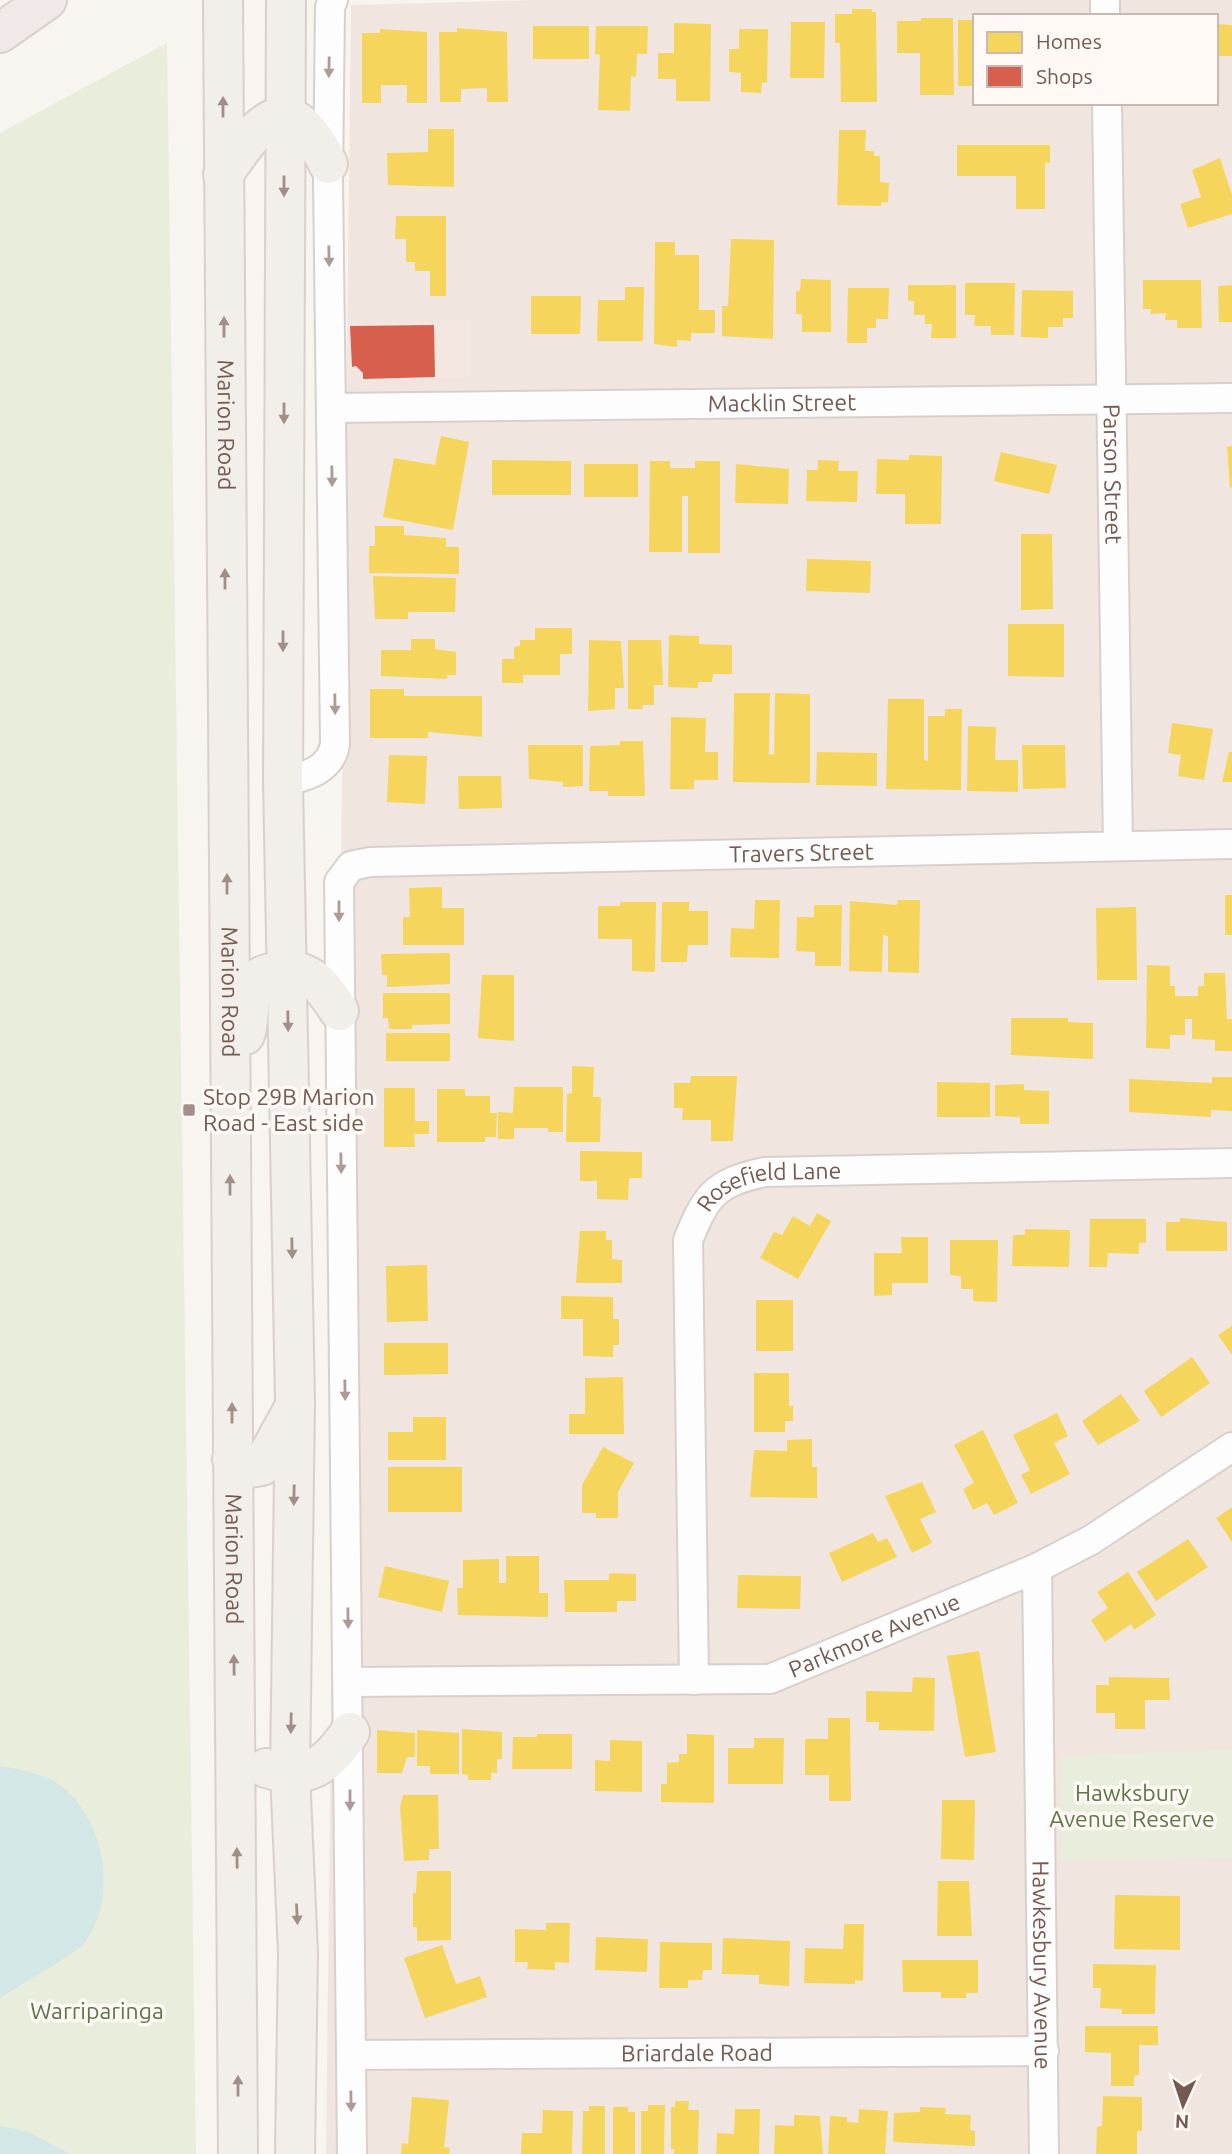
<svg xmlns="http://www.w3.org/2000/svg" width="1232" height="2154" font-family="Ubuntu,sans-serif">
	<rect width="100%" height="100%" fill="#f8f4f0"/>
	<path fill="#f0e6df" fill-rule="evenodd" d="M536,0H1232V2154H326L351,5ZM975,16H1216V103H975Z"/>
	<path fill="#f4e7e2" d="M470,320L471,377L361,380L350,368L349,325Z"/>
	<path fill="#e8eddc" d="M167,43L196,2154H0V133Z
		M1232,1750V1858L1061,1861L1062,1756Z"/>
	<path fill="#d3e7e7" d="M0,1766C18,1769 46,1774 61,1786C104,1819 119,1897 85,1942C76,1954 17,1987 0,1998Z
		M0,2126L29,2132L70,2154H0Z"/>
	<path fill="#f6d55c" d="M852,9H872V12H876L877,102H841L840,43H835V14H852Z
		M921,18H953L954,95H920V53H897V21H921Z
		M958,20H975V86H958Z
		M791,22H825L824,78H790Z
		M674,23L711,24L710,101H676V79H658V53H674Z
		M1216,24L1232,25V56H1216Z
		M533,26H589V59H533Z
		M596,26H648L647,54H637L636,77L631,76L630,111L598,110L600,55L595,54Z
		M457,28L507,32L508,102H487V88L461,89V102H440L439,32H457Z
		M380,29L427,32V103H407V85H381V103H362V33H380Z
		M739,29H768L767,83L762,82L761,93L741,92V73L729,72V49H739Z
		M428,129H454V187L388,185L387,153L428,152Z
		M839,130H866L865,151H874V156H880V182L889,183L888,203L881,202V206L837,205Z
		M957,145H1050V163H1045V209H1016V176H957Z
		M1220,158L1232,195V214L1188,228L1180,204L1201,197L1192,170Z
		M396,216H446V296H430V271H415V262H406V239H395Z
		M731,239L774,240L773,339L722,336V306H728Z
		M655,242H675V255H699V310H715V333H691V341L677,340V347L654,344Z
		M801,279L831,280V332H802V314H796V291H800Z
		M1143,280H1201L1202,328H1177V320H1165L1166,313L1151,314V309H1143Z
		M965,283H1015L1014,335H991V326H974L975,315H965Z
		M908,285H956V338H931L932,324H925V315H914V301H908Z
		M1232,285V322H1219L1218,286Z
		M625,287H644L643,341H597L598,300H625Z
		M848,288H889L888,319H876V328H867V343H847Z
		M1022,290L1073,291V318H1063V327H1048V338L1021,337Z
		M531,296H581L580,334H531Z
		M441,436L469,442L453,530L383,517L394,458L435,465Z
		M1232,446V487L1230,488L1227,447Z
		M1001,452L1057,465L1049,494L994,481Z
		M909,455L942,456L941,524H905V494H876L877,459L909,460Z
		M492,460L571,461V495H492Z
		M818,460L839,461L838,471H858L857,502L806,501L807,470H818Z
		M650,461H670V468H695V461H720V553H688V496H682V552H649Z
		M584,464H638V497H584Z
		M736,464L789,469L788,504L735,503Z
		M375,526H404V535L446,538V547H459V574L369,573V546H375Z
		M1021,534H1052L1053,609L1021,610Z
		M807,559L871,561L870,593L806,591Z
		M373,576L456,578L455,612H408V619H375Z
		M1008,624H1064V677L1008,676Z
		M535,628H572V654H560V675H523V683H502V659H514V647L520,646V640H535Z
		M669,635L699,636V644L732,645V674H713L712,682H698V688L668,687Z
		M411,639H435V649L456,652V675H447V679L381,676V650H411Z
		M589,640L621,641L624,688H615V709L588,711Z
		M628,640H661L663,685H654V705H642L643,709H628Z
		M370,689H404V696H482V737L428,732V738H370Z
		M734,693H770L769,755L774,754L775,693L810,694V783L733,782Z
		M888,699H924V760L928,761V716H945V709H962L961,790L886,789Z
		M671,717L706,718L705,752H718V780H694V789H670Z
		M1172,723L1213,729L1204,780L1178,776L1181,755L1168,753Z
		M968,726L996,727L995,760H1018V792L967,791Z
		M620,741H643L645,796H608V791H589L590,746L620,745Z
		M528,745H583V786L563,787V782L529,779Z
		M1022,745H1065L1066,788L1023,789Z
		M817,752L877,753V786L816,785Z
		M1229,752H1232V782H1222Z
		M389,755L427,756L425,804L387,802Z
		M458,776H501L502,808L459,809Z
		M442,887V908H464V945H403V917H410L409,888Z
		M1225,895H1232V935H1225Z
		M755,900H780L779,958L730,957L731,928L754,929Z
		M898,900H920L919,973L888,972V936L883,935L882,972L849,971L850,901L897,905Z
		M621,902H656L655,972L632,971V939H598V906H620Z
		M662,902H689V911H708V945H688L687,962H661Z
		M814,905H842L841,966H815V952L796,951L797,917H814Z
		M1136,907L1137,980H1097L1096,908Z
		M450,953V984L387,987V975H382L381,954Z
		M1147,965L1170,966V986H1175V996H1198V986H1204V973H1225L1227,1019H1232V1051H1215V1040L1192,1039V1019H1185V1035H1170V1049L1146,1048Z
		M482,975H514V1041L478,1038Z
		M383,993H450V1024L412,1025V1029H389L388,1018H383Z
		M1011,1018H1068V1022L1093,1023V1059L1011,1055Z
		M386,1033H450V1061H386Z
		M572,1066L594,1067L593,1097H601L600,1142H566L567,1094L572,1093Z
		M691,1076H737L733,1141H711V1120H682L683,1108H674V1083H690Z
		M1212,1077H1232V1111L1211,1110V1117L1129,1112V1079L1212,1083Z
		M937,1082L990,1083V1117H937Z
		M1024,1084V1090L1049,1091V1124H1020V1117L995,1116V1085Z
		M514,1087H563V1132H548V1128H514V1139H498V1112L513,1113Z
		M384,1088H415V1121H429V1134H414L415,1147H384Z
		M437,1089H465V1096H490V1113H497L496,1137H485V1142H437Z
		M580,1151L642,1152V1178H629L628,1200L597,1199V1181H580Z
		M817,1213L831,1221L798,1279L760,1258L774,1232L782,1235L793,1216L810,1226Z
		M1180,1218L1227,1222V1251H1166V1222H1180Z
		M1090,1219H1146V1243H1139V1254L1108,1253L1107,1267H1089Z
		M1025,1229L1070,1230L1069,1267L1012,1266L1013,1235H1025Z
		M580,1231H606V1240H612V1259L622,1260V1283H576Z
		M901,1237H928V1283H892V1295L874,1296V1253H902Z
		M950,1240H998L997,1302L973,1301V1289H961V1276L950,1275Z
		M427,1265L428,1321L387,1322L386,1266Z
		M561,1296L613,1297V1319H619V1345H613V1357L583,1356V1319H561Z
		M756,1300H793V1351H756Z
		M1232,1326V1355L1218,1335Z
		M384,1343H448V1374L384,1375Z
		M1192,1357L1210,1383L1161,1417L1144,1391Z
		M754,1373H789V1406H793V1421H785V1432H754Z
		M623,1377L624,1434H569V1414H585V1378Z
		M1121,1394L1140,1421L1098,1445L1082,1421Z
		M1057,1413L1068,1436L1054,1443L1070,1474L1031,1494L1021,1475L1030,1470L1013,1435Z
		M413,1417H446V1460H388V1432H413Z
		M983,1430L1018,1503L994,1515L987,1503L973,1510L963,1489L974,1483L954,1445Z
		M812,1439V1467H817V1498L750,1497L754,1450L787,1451V1440Z
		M603,1447L634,1463L618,1492V1518H596V1513H582V1485Z
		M388,1467H462V1512H388Z
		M922,1482L936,1512L920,1519L932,1543L912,1553L885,1496Z
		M1232,1507V1542L1216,1518Z
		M873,1533L878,1542L887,1538L897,1557L842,1582L829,1553Z
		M1188,1539L1208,1567L1156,1601L1137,1572Z
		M506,1556H539V1593H548V1617L458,1615L457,1588H463V1560L499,1559V1583H506Z
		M385,1566L449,1581L442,1612L378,1597Z
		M1128,1572L1156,1615L1134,1630L1131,1624L1105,1642L1091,1620L1108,1608L1097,1592Z
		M609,1573L636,1574V1601H617V1612H565L564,1580H609Z
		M738,1575L801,1576L800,1609L737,1608Z
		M979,1651L996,1752L965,1757L947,1656Z
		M913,1677L935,1678L934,1731L879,1730V1722H866V1691L912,1692Z
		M1109,1677L1169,1678L1170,1700H1145V1729H1115V1713H1096V1685H1109Z
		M828,1718H850L851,1801H829V1775H805V1739H828Z
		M462,1729L502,1732V1759H497V1773H491V1780H468V1775L462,1774Z
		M377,1730L415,1733V1757H407L402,1773H377Z
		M417,1730L459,1733V1774H430V1766H417Z
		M537,1734H572V1769H512L513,1737H537Z
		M687,1734L714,1735V1803L661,1802V1784H667V1763L679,1762V1754H687Z
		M754,1738H784L783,1784H728V1748H754Z
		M610,1740L642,1741V1792L595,1791V1760L610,1761Z
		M403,1795H438L439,1849H429V1860L404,1861L400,1807Z
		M942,1800H975L974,1860L941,1859Z
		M417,1871H451V1940L417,1941V1927H413V1893H416Z
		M938,1881H969L972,1936H937Z
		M1115,1895L1180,1896V1950L1114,1949Z
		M546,1923H570L569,1963L555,1962V1970L527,1969L528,1962H515V1929L546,1930Z
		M844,1924H864L863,1981L855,1980V1984L804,1983L805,1948L843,1949Z
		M596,1937L648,1939L647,1972L595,1970Z
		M723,1938L790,1941L789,1986L759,1984V1975L722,1974Z
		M660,1942L712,1943V1970H703L702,1980H688V1988H659Z
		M442,1945L456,1984L480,1976L487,1997L425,2018L404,1958Z
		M902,1960H978V1993H966V1998H941V1992H903Z
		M1093,1964L1156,1965L1155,2014H1122V2009L1100,2008L1101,1988H1093Z
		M1085,2026H1158V2045H1139V2075L1134,2076V2086H1111V2053L1085,2052Z
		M1103,2096L1142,2097V2131H1137V2154H1096L1097,2127L1102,2126Z
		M412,2097L449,2100L444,2147L450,2148L449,2154H401L402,2143L408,2144Z
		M675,2101H689L688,2110H699L698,2154H674V2149H671V2107H675Z
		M648,2105H665L664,2154H641V2111H648Z
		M589,2106H605V2154H582L583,2111H589Z
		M613,2107H628V2112H635V2154H613Z
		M920,2107L946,2108L945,2114L971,2115L970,2130L975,2131V2146L893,2142L894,2113L920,2112Z
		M735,2109H760L759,2154H716L717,2133L734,2134Z
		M859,2109L888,2111L885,2154H828L830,2116L847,2117V2122L858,2123Z
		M543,2110L573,2111L572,2154H521L522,2133H542Z
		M794,2115L820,2116L823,2154H774L775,2125L794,2126Z"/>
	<path fill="#d6604d" d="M434,325L435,377L363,379V373L356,366L352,367L350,326Z"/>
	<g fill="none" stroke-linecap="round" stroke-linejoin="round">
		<g stroke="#d7d0cc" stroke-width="32">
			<g id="street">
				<path d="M1105,0V16"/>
				<path id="s1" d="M1107,103L1118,846"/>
				<path id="s2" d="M332,408L1232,398"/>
				<path d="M283,781C306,777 331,770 335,744L328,178L330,7L333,0"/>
				<path id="s3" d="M1037,1568L1044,2154"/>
				<path id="s4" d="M694,1680L688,1240C707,1194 715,1183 765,1172L1232,1163"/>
				<path id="s5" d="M349,1682L770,1679L1037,1568L1091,1540L1232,1447"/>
				<path id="s6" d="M351,2055L1044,2051"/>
				<path id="s7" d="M352,2154L339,882L351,866L370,862L1232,844"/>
			</g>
		</g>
		<g stroke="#d9d0cd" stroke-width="42">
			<g id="primary">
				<path id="s8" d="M223,0L238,2154"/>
				<path d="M286,0L283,781L295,1402L290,1773L298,1953L295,2154"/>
				<path d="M223,175C259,123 288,80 328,164"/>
				<path d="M245,1035C252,1019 245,995 256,981C260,975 268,973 275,972C310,966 321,984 339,1011"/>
				<path d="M232,1459L244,1469L262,1466L292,1411"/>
				<path d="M266,1768C308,1781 327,1766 350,1732"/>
			</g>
		</g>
		<g stroke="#d9d0cd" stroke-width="42">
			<path id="highway" d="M0,33L47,0"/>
		</g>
		<use href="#street" stroke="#fefdfd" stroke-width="28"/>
		<use href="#primary" stroke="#f2eee9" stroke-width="38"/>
		<use href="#highway" stroke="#f0e9e8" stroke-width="38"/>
	</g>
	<defs><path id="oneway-solid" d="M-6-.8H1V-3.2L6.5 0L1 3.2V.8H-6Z" transform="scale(1.75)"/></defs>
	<g fill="#ac9b96">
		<use href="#oneway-solid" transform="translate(329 67) rotate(91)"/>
		<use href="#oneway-solid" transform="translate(329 256) rotate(89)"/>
		<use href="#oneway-solid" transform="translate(332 476) rotate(89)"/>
		<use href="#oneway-solid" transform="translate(335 704) rotate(89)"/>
		<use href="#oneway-solid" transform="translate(339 911) rotate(90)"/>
		<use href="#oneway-solid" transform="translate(341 1163) rotate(89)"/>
		<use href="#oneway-solid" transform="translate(345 1390) rotate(89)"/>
		<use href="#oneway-solid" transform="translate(348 1618) rotate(89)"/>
		<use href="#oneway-solid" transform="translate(350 1800) rotate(90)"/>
		<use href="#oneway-solid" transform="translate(351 2101) rotate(89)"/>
	</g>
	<g fill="#a18e87">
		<use href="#oneway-solid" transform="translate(223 107) rotate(-90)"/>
		<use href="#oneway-solid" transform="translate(284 186) rotate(90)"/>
		<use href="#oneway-solid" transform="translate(224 327) rotate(-90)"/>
		<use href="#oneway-solid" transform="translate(284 413) rotate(90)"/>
		<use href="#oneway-solid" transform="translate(225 579) rotate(-90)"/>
		<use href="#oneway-solid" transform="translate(283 641) rotate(90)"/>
		<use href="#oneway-solid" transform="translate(227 884) rotate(-90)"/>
		<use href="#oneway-solid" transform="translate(288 1021) rotate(89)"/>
		<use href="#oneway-solid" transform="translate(230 1185) rotate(-90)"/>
		<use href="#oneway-solid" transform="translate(292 1248) rotate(89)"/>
		<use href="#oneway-solid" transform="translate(232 1413) rotate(-90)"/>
		<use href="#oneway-solid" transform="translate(294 1495) rotate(91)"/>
		<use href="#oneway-solid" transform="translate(234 1665) rotate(-91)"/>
		<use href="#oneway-solid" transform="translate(291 1723) rotate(91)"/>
		<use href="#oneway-solid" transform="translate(237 1858) rotate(-91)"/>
		<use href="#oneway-solid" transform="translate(297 1914) rotate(87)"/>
		<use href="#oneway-solid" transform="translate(238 2086) rotate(-90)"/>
	</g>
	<rect fill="#a39089" stroke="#fef9f4" stroke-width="2.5" x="182" y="1103" width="14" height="14" rx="3.5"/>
	<g text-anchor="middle" stroke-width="7" stroke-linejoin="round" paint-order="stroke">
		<g font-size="23" fill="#755a52" stroke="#fef9f4">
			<text dy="8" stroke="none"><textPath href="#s2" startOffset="450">Macklin Street</textPath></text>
			<text dy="8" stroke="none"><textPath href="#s8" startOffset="425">Marion Road</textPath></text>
			<text dy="8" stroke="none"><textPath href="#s1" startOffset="371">Parson Street</textPath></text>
			<text dy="8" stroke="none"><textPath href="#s7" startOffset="1743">Travers Street</textPath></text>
			<text dy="8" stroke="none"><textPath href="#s8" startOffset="992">Marion Road</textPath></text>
			<text dy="8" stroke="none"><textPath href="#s4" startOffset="550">Rosefield Lane</textPath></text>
			<text dy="8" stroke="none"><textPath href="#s8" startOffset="1559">Marion Road</textPath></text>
			<text dy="8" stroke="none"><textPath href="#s5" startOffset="534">Parkmore Avenue</textPath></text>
			<text dy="8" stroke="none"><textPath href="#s3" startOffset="397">Hawkesbury Avenue</textPath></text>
			<text dy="8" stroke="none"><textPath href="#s6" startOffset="346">Briardale Road</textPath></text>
		</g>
		<g font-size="23" fill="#755a52" stroke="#fef9f4" text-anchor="start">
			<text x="203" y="1105">Stop 29B Marion<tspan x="203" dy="26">Road - East side</tspan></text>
		</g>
		<g font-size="23" fill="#5e784b" stroke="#fef9f4">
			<text x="1132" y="1801">Hawksbury<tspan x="1132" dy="26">Avenue Reserve</tspan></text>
			<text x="97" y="2019">Warriparinga</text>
		</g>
	</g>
	<rect x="973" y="14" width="245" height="91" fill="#fef9f4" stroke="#c7b9b3" stroke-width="2"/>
	<rect x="987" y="32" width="35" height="21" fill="#f6d55c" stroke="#c7b9b3" stroke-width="2"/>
	<text x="1036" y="49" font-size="21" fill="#755a52">Homes</text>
	<rect x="987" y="66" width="35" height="21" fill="#d6604d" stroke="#c7b9b3" stroke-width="2"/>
	<text x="1036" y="84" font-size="21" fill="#755a52">Shops</text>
	<g transform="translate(1183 2105) rotate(183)" stroke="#fef9f4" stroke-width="5" paint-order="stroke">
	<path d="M0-5L12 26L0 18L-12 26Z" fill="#755a52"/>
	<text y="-10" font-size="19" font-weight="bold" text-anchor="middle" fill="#755a52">N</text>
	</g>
</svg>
